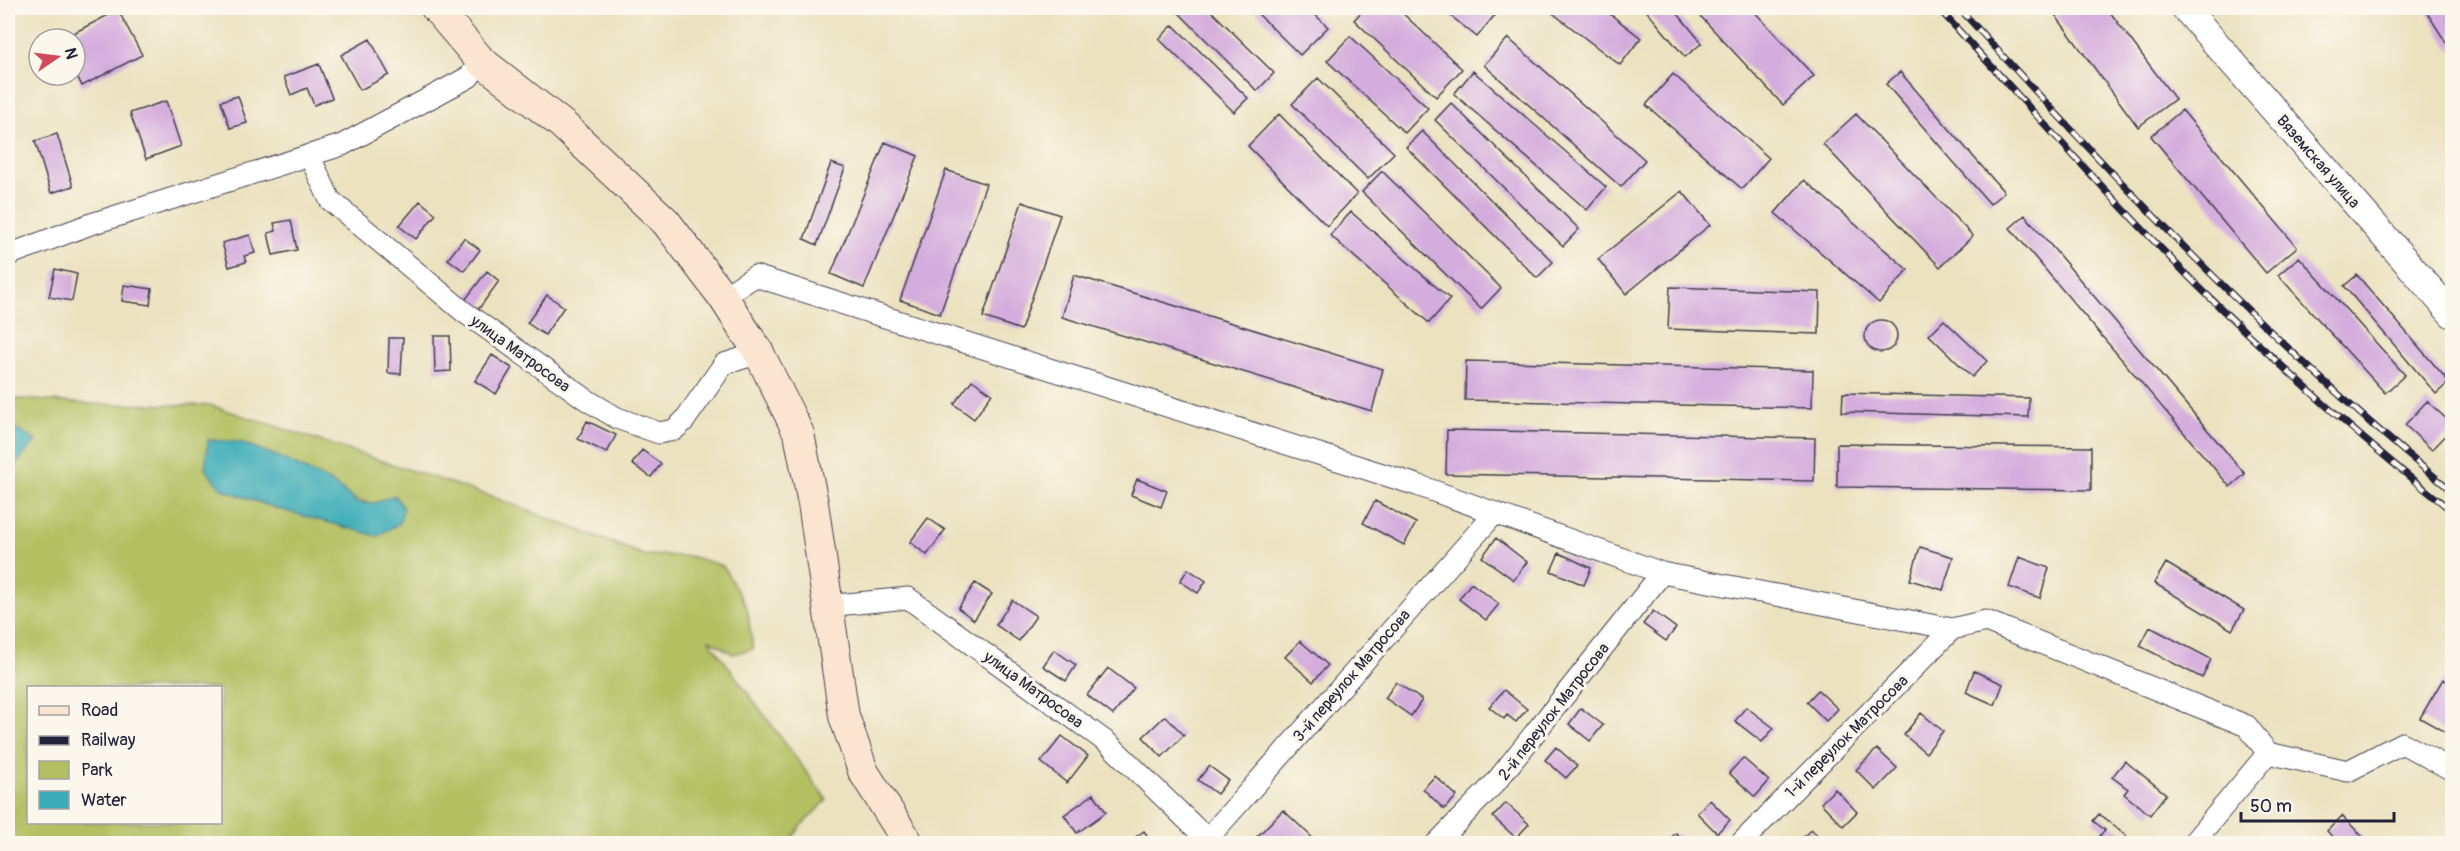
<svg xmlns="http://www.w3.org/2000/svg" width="2460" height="851" font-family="Pangolin,sans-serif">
	<rect width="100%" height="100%" fill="#fbf7ec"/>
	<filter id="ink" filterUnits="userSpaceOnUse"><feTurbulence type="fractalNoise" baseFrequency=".0167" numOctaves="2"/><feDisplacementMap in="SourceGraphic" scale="12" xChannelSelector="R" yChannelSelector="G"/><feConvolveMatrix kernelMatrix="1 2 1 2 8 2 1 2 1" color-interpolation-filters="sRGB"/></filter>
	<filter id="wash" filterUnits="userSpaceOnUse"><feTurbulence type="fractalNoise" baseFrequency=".008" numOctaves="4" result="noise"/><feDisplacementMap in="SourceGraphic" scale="24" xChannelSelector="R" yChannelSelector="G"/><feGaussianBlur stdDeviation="1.35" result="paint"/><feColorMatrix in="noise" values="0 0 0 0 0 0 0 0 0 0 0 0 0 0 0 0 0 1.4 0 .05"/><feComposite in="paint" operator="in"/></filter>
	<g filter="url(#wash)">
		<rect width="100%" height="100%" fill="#ece2c0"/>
		<path fill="#b3c062" stroke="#6a714e" stroke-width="1.5" fill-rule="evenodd" d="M8,398L92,404L210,405L493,497L644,555L690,556L723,566L747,608L753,649L733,654L708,639L827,800L801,826L789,843H8V473L35,441L19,430L8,427ZM240,442C270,454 302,466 330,482C350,493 350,502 375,503L348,529L328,521L275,508L222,489ZM28,688H220V822H28Z"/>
		<path fill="#3cadb8" stroke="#2f687a" stroke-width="1.5" d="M8,427L19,430L36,441L8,473Z
			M208,440L240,442L277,456L331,482L358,503H375L395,495L403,508L400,523L377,536L275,508L222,489L205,469Z"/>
		<g id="blocks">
			<path fill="#d4acdd" d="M1174,8H1208L1274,73L1257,91Z
				M1252,8H1308L1328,27L1300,55Z
				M1365,8H1397L1462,69L1436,97L1354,20Z
				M1441,8H1484L1494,16L1477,37Z
				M1546,8H1602L1641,38L1620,65Z
				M1644,8H1673L1702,43L1685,57Z
				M1693,8H1751L1814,76L1783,105Z
				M2050,8H2107L2175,99L2138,127Z
				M2424,8H2452V52Z
				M118,10L142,55L82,86L75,72V39H62Z
				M1173,25L1248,98L1234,112L1159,39Z
				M1350,36L1428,108L1405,133L1327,61Z
				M1508,38L1645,160L1621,187L1484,65Z
				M370,39L389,75L360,90L341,55Z
				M319,64L332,98L314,105L307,88L291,95L284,77Z
				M1473,71L1606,187L1587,210L1454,94Z
				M1900,72L2004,192L1990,204L1886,84Z
				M1673,74L1769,158L1742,189L1646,105Z
				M1318,78L1394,153L1368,179L1292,104Z
				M238,96L247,123L230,128L221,101Z
				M166,101L181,146L146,159L130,113Z
				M1451,103L1579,229L1563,246L1435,120Z
				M2182,110L2297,247L2266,273L2151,136Z
				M1279,114L1357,194L1327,226L1248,146Z
				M1856,114L1973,236L1940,267L1823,144Z
				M1422,131L1553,262L1537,278L1406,147Z
				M57,134L73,186L51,193L35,141Z
				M885,142L918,156L864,288L831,274Z
				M831,163L845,168L817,245L804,239Z
				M946,170L986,184L940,314L900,300Z
				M1382,171L1501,288L1481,309L1362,192Z
				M1804,180L1908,270L1879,303L1775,213Z
				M1682,191L1710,225L1626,294L1598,259Z
				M420,201L436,214L416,239L399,226Z
				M1022,202L1060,215L1021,330L983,317Z
				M1351,212L1450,299L1429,323L1330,235Z
				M2025,215L2245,474L2230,487L2010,228Z
				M291,220L297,250L273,255L268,233L276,231L274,223Z
				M250,235L255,253L244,256L246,262L229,267L222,243Z
				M464,238L480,250L464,271L448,259Z
				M2299,257L2405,375L2385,393L2278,275Z
				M55,269L77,274L72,301L49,297Z
				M487,271L499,281L478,310L465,300Z
				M1074,275L1383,369L1372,411L1062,317Z
				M2357,275L2449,382L2436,394L2344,286Z
				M124,285L152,289L150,305L122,301Z
				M1670,287L1820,292L1819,334L1668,329Z
				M547,295L564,307L545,335L527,323Z
				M1944,320L1987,361L1972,377L1929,335Z
				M1865 336a16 16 0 1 1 32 0a16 16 0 1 1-32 0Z
				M434,336H450L451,371L435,372Z
				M389,338H403L401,374L388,373Z
				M492,355L512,368L496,394L475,381Z
				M1466,361L1813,370L1812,408L1465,400Z
				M972,380L992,394L974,419L954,404Z
				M1843,393L2029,398L2028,417L1842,412Z
				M2427,401L2452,424V429L2432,450L2405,425Z
				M587,421L616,435L607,453L578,439Z
				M1447,430L1815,438L1814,481L1446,474Z
				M1837,444L2091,447V490L1837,487Z
				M642,450L661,464L651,477L632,464Z
				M1137,479L1167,491L1161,507L1131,495Z
				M1375,501L1416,523L1404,545L1363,523Z
				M928,518L945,530L927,555L910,542Z
				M1496,538L1527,562L1514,580L1482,557Z
				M1920,547L1953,557L1943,590L1910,580Z
				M1559,553L1591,568L1584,585L1551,571Z
				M2019,557L2049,568L2040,598L2009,587Z
				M2166,563L2244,610L2232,630L2154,583Z
				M1188,569L1206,581L1198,593L1180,581Z
				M975,583L992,594L974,620L958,608Z
				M1471,583L1499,604L1486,620L1459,599Z
				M1012,600L1036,616L1019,641L996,625Z
				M1653,611L1676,628L1666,641L1643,624Z
				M2150,627L2211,659L2202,678L2140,646Z
				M1300,641L1328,665L1313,682L1285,657Z
				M1054,650L1076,665L1066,681L1043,666Z
				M1108,668L1134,688L1113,715L1087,695Z
				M1974,671L2003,684L1995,705L1966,692Z
				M2443,679L2452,685V736L2420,718Z
				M1396,682L1422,700L1411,716L1385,698Z
				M1504,690L1527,709L1516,722L1507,715L1504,719L1489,707Z
				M1818,690L1838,709L1826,721L1807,702Z
				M1746,707L1774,728L1762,742L1735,721Z
				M1581,708L1603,725L1590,741L1569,724Z
				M1921,713L1943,731L1926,753L1904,735Z
				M1165,716L1184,735L1162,757L1143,737Z
				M1062,736L1088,756L1067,783L1041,762Z
				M1556,747L1577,766L1566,778L1545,760Z
				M1877,749L1897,768L1876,790L1856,770Z
				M1743,758L1769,781L1755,797L1729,773Z
				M2125,761L2166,794L2150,815L2124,794L2128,789L2112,777Z
				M1209,766L1228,780L1217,794L1198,780Z
				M1435,776L1457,796L1444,809L1423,789Z
				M1835,789L1857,812L1843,826L1821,803Z
				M1094,794L1106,812L1077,833L1064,815Z
				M1710,800L1730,820L1717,833L1697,813Z
				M1506,803L1529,824L1516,838L1493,817Z
				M1283,810L1316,841L1314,844H1256L1253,841Z
				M2099,814L2126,836L2120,844H2107L2099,837L2105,830L2093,821Z
				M2342,816L2365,839L2361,844H2339L2327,831Z
				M1811,829L1826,844H1797Z
				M1144,831L1153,844H1132L1130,841Z
				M1676,833L1686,844H1664Z"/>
		</g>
	</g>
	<g filter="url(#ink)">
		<use href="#blocks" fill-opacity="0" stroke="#403f4f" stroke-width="1.5"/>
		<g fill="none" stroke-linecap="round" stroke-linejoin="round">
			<g stroke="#403f4f" stroke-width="23">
				<path id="minor" d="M309,155L330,200L464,312L587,400L617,418L659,433L674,430L684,421L724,364L759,353
					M8,255L88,225L342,145L469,77L481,61
					M723,297L755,276L1417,485L1662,573L1952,629L1986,621L2247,726L2268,753L2348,771L2402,743L2452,770
					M827,606L908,598L1109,744L1212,844
					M1208,838L1495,513
					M1436,844L1495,783L1662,573
					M1740,844L1952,629
					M2192,844L2268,753"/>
			</g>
			<g stroke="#403f4f" stroke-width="29">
				<path id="tertiary" d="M2185,8L2452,314"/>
			</g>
			<g stroke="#403f4f" stroke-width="32">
				<path id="secondary" d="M436,8L481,61L563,125L666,222L723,297L759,353L799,434L813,503L844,716L863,771L909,844"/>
			</g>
			<use href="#minor" stroke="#fff" stroke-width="21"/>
			<use href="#tertiary" stroke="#fff" stroke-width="27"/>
			<use href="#secondary" stroke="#fce5d0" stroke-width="30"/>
			<g stroke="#22223b" stroke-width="7">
				<path id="rail" d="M1938,8C2024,101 2108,196 2198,286C2279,366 2363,441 2452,511
					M1959,8C2114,178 2272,346 2452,491"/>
			</g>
			<use href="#rail" stroke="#fbf7ec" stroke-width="4.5" stroke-dasharray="14" stroke-linecap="butt"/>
		</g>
	</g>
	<g text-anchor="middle" stroke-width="6" stroke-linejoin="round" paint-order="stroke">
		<g font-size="16" fill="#22223b" stroke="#fbf7ec">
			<text transform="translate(2319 161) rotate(49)" y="6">Вяземская улица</text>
			<text transform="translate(521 353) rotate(36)" y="6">улица Матросова</text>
			<text transform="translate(1351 675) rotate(-49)" y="6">3-й переулок Матросова</text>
			<text transform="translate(1034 689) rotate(36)" y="6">улица Матросова</text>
			<text transform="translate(1553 711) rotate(-52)" y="6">2-й переулок Матросова</text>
			<text transform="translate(1846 736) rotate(-45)" y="6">1-й переулок Матросова</text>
		</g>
	</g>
	<rect width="2460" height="851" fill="none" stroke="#fbf7ec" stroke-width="30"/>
	<rect x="27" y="686" width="195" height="138" fill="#fbf7ec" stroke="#a4a2a5" stroke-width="1.5"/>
	<rect x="39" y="706" width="30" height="9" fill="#fce5d0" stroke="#a4a2a5" stroke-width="1.5"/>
	<text x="81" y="716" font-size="18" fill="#22223b">Road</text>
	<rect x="39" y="736" width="30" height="9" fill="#22223b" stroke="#a4a2a5" stroke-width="1.5"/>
	<text x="81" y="746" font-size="18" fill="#22223b">Railway</text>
	<rect x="39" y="761" width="30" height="18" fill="#b3c062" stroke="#a4a2a5" stroke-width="1.5"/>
	<text x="81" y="776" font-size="18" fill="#22223b">Park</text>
	<rect x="39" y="791" width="30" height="18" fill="#3cadb8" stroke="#a4a2a5" stroke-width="1.5"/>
	<text x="81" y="806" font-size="18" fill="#22223b">Water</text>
	<g transform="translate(57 57) rotate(76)"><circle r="28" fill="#fbf7ec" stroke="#a4a2a5" stroke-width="1.5"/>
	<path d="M0-4.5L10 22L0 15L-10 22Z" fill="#d1495b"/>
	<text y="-9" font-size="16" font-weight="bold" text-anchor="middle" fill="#22223b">N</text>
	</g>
	<path d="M2241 812v9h153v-9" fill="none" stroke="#22223b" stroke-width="3"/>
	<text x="2250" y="812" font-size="18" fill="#22223b" stroke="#fbf7ec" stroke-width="4.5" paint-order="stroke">50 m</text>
</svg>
